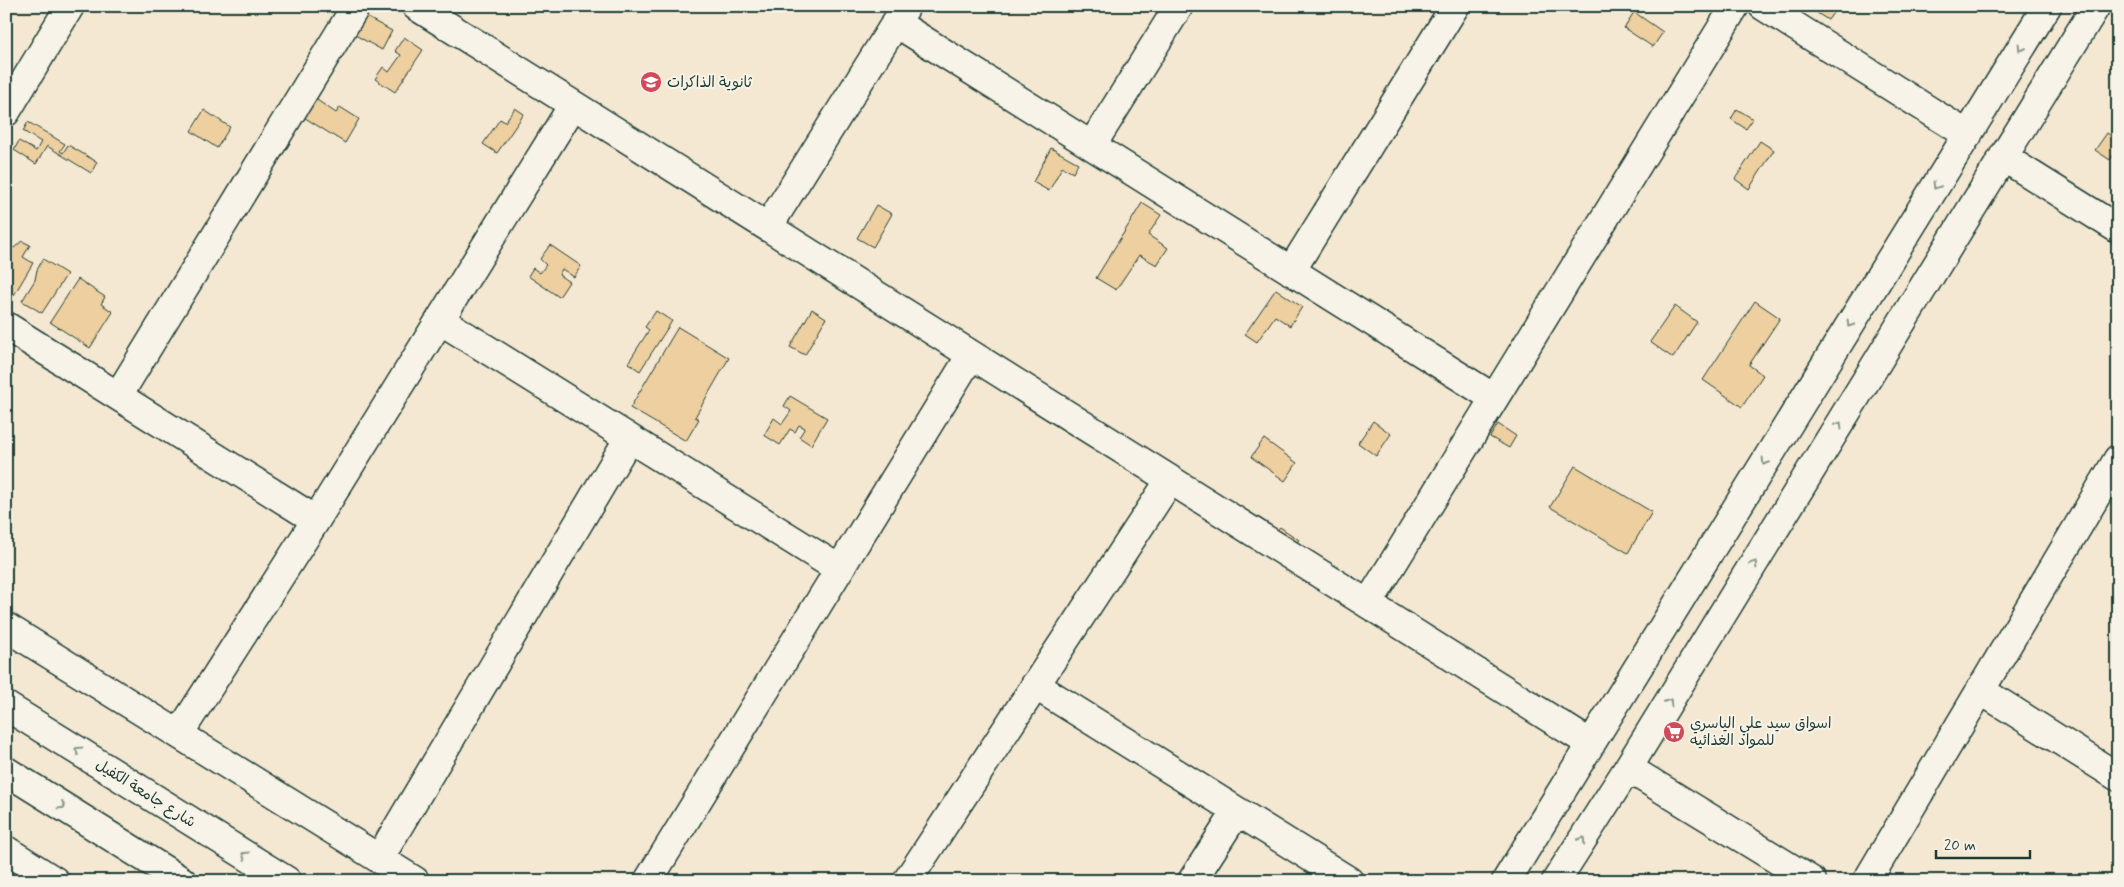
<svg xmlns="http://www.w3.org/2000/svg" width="2124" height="887" font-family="Mynerve,'Playpen Sans Arabic',sans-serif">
	<rect width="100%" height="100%" fill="#f4e8d2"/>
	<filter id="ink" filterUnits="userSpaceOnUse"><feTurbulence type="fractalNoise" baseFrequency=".02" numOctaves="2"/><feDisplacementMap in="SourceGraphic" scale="10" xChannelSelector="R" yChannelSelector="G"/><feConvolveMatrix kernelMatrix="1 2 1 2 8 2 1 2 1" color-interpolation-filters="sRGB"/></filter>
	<g filter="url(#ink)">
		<path fill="#edcfa0" stroke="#1f3d34" d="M1822,6H1838L1828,20L1817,13Z
			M357,12L392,31L382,50L348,31Z
			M1634,12L1663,32L1653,47L1624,28Z
			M404,37L423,50L395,92L375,79L383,67L389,72L401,55L395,51Z
			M314,98L336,113L340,107L359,119L345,143L302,116Z
			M515,108L524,114L497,153L483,144L500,119L505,122Z
			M1737,109L1753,119L1746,129L1731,119Z
			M204,110L230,127L217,148L191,131Z
			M28,122L65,144L60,151L63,153L68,145L97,162L91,173L47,146L36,164L14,150L19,141L36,151L41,142L23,131Z
			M2107,133L2118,140V149L2110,160L2095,150Z
			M1760,141L1774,150L1749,189L1735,179Z
			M1051,148L1078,163L1073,173L1062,167L1049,191L1033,182Z
			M1142,203L1161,215L1148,235L1168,248L1157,265L1139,255L1116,290L1096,278Z
			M876,205L892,214L873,247L857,238Z
			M22,241L30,245L23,257L33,263L14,295L6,290V243L14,248Z
			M550,245L581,266L574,277L562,269L559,275L569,282L559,297L528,276L533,268L540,273L546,265L540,259Z
			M43,259L67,274L42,313L22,301L35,280L37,270Z
			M78,279L105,297L101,304L113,312L90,348L50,322Z
			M1276,289L1302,307L1290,326L1275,316L1257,342L1245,334Z
			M1755,301L1780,318L1749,365L1763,375L1742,407L1703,380Z
			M1675,306L1697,322L1673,358L1650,342Z
			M812,309L826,318L805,355L790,347Z
			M656,311L672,321L640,371L628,363L649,330L645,327Z
			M678,327L729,358L695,417L699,419L686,441L630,408Z
			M790,396L827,418L811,445L799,437L805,428L799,425L795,432L790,429L780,445L764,435L774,418L782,424L791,411L784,406Z
			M1373,421L1391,434L1376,456L1358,443Z
			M1498,424L1516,436L1509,448L1490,437Z
			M1264,439L1297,463L1285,481L1251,457Z
			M1575,466L1652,512L1628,553L1550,507Z
			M1280,527L1299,540L1293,547L1274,533Z"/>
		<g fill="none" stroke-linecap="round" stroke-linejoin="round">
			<g stroke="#1f3d34" stroke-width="31">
				<path id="minor" d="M416,6L1591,744
					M1763,6L1968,135
					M896,23L1494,398
					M6,112L70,6
					M1092,145L1179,6
					M2003,157L2118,229
					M768,227L905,8
					M1291,271L1455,6
					M440,320L839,569
					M6,326L316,520
					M118,396L356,6
					M1368,604L1735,6
					M6,627L415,881
					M1035,685L1349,881
					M1980,690L2118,777
					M179,734L316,520L573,105
					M1628,768L1812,881
					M6,850L55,881
					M379,859L629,438
					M648,881L971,355
					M907,881L1170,480
					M1192,881L1237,811
					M1506,881L2047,6
					M1556,881L1628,768L2096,6
					M1867,881L2118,459"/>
			</g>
			<g stroke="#1f3d34" stroke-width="31">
				<path id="secondary" d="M6,706L287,881
					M6,771L182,881"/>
			</g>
			<use href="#minor" stroke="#f7f3e8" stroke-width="28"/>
			<use href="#secondary" stroke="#f7f3e8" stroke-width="28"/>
		</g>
		<defs><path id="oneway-chevron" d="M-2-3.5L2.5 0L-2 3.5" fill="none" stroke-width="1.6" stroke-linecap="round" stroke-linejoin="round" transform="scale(1.25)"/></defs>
		<g stroke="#8b988e">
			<use href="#oneway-chevron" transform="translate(2021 48) rotate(122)"/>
			<use href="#oneway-chevron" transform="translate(1936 186) rotate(122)"/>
			<use href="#oneway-chevron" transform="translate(1850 324) rotate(122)"/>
			<use href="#oneway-chevron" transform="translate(1839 425) rotate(-59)"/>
			<use href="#oneway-chevron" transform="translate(1765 462) rotate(122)"/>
			<use href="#oneway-chevron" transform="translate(1754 564) rotate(-58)"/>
			<use href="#oneway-chevron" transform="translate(1669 702) rotate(-58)"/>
			<use href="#oneway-chevron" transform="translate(78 750) rotate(-148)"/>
			<use href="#oneway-chevron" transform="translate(62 806) rotate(32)"/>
			<use href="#oneway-chevron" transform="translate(1582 840) rotate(-57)"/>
			<use href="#oneway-chevron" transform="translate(245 855) rotate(-148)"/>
		</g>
	</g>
	<defs>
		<g id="school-disc" transform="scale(1.125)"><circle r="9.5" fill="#d1495b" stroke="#f7f3e8"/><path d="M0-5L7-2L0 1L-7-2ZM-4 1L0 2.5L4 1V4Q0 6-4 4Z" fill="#fff"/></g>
		<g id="supermarket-disc" transform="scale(1.125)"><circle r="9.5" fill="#d1495b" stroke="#f7f3e8"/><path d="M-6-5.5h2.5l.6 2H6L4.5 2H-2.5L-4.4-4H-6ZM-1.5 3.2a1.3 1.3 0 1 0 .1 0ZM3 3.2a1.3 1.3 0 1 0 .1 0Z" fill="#fff"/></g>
	</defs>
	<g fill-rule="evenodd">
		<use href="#school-disc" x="651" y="82"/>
		<use href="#supermarket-disc" x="1674" y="732"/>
	</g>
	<g text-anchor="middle" stroke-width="4" stroke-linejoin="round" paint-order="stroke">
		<g font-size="15" fill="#1f3d34" stroke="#f7f3e8" text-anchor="start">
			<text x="667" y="87">ثانوية الذاكرات</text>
			<text x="1690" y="728">اسواق سيد علي الياسري<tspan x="1690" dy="17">للمواد الغذائيه</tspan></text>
		</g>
		<g font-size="15" fill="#1f3d34" stroke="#f7f3e8">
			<text transform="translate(146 793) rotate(32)" y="5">شارع جامعة الكفيل</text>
		</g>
	</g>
	<rect width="2124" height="887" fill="none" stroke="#f7f3e8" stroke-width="25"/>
	<rect x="12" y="12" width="2099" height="862" fill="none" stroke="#1f3d34" stroke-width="2" filter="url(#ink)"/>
	<path d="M1936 850v8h94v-8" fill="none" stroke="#1f3d34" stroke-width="2.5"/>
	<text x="1944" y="850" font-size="15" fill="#1f3d34" stroke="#f7f3e8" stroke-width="4" paint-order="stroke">20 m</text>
</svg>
